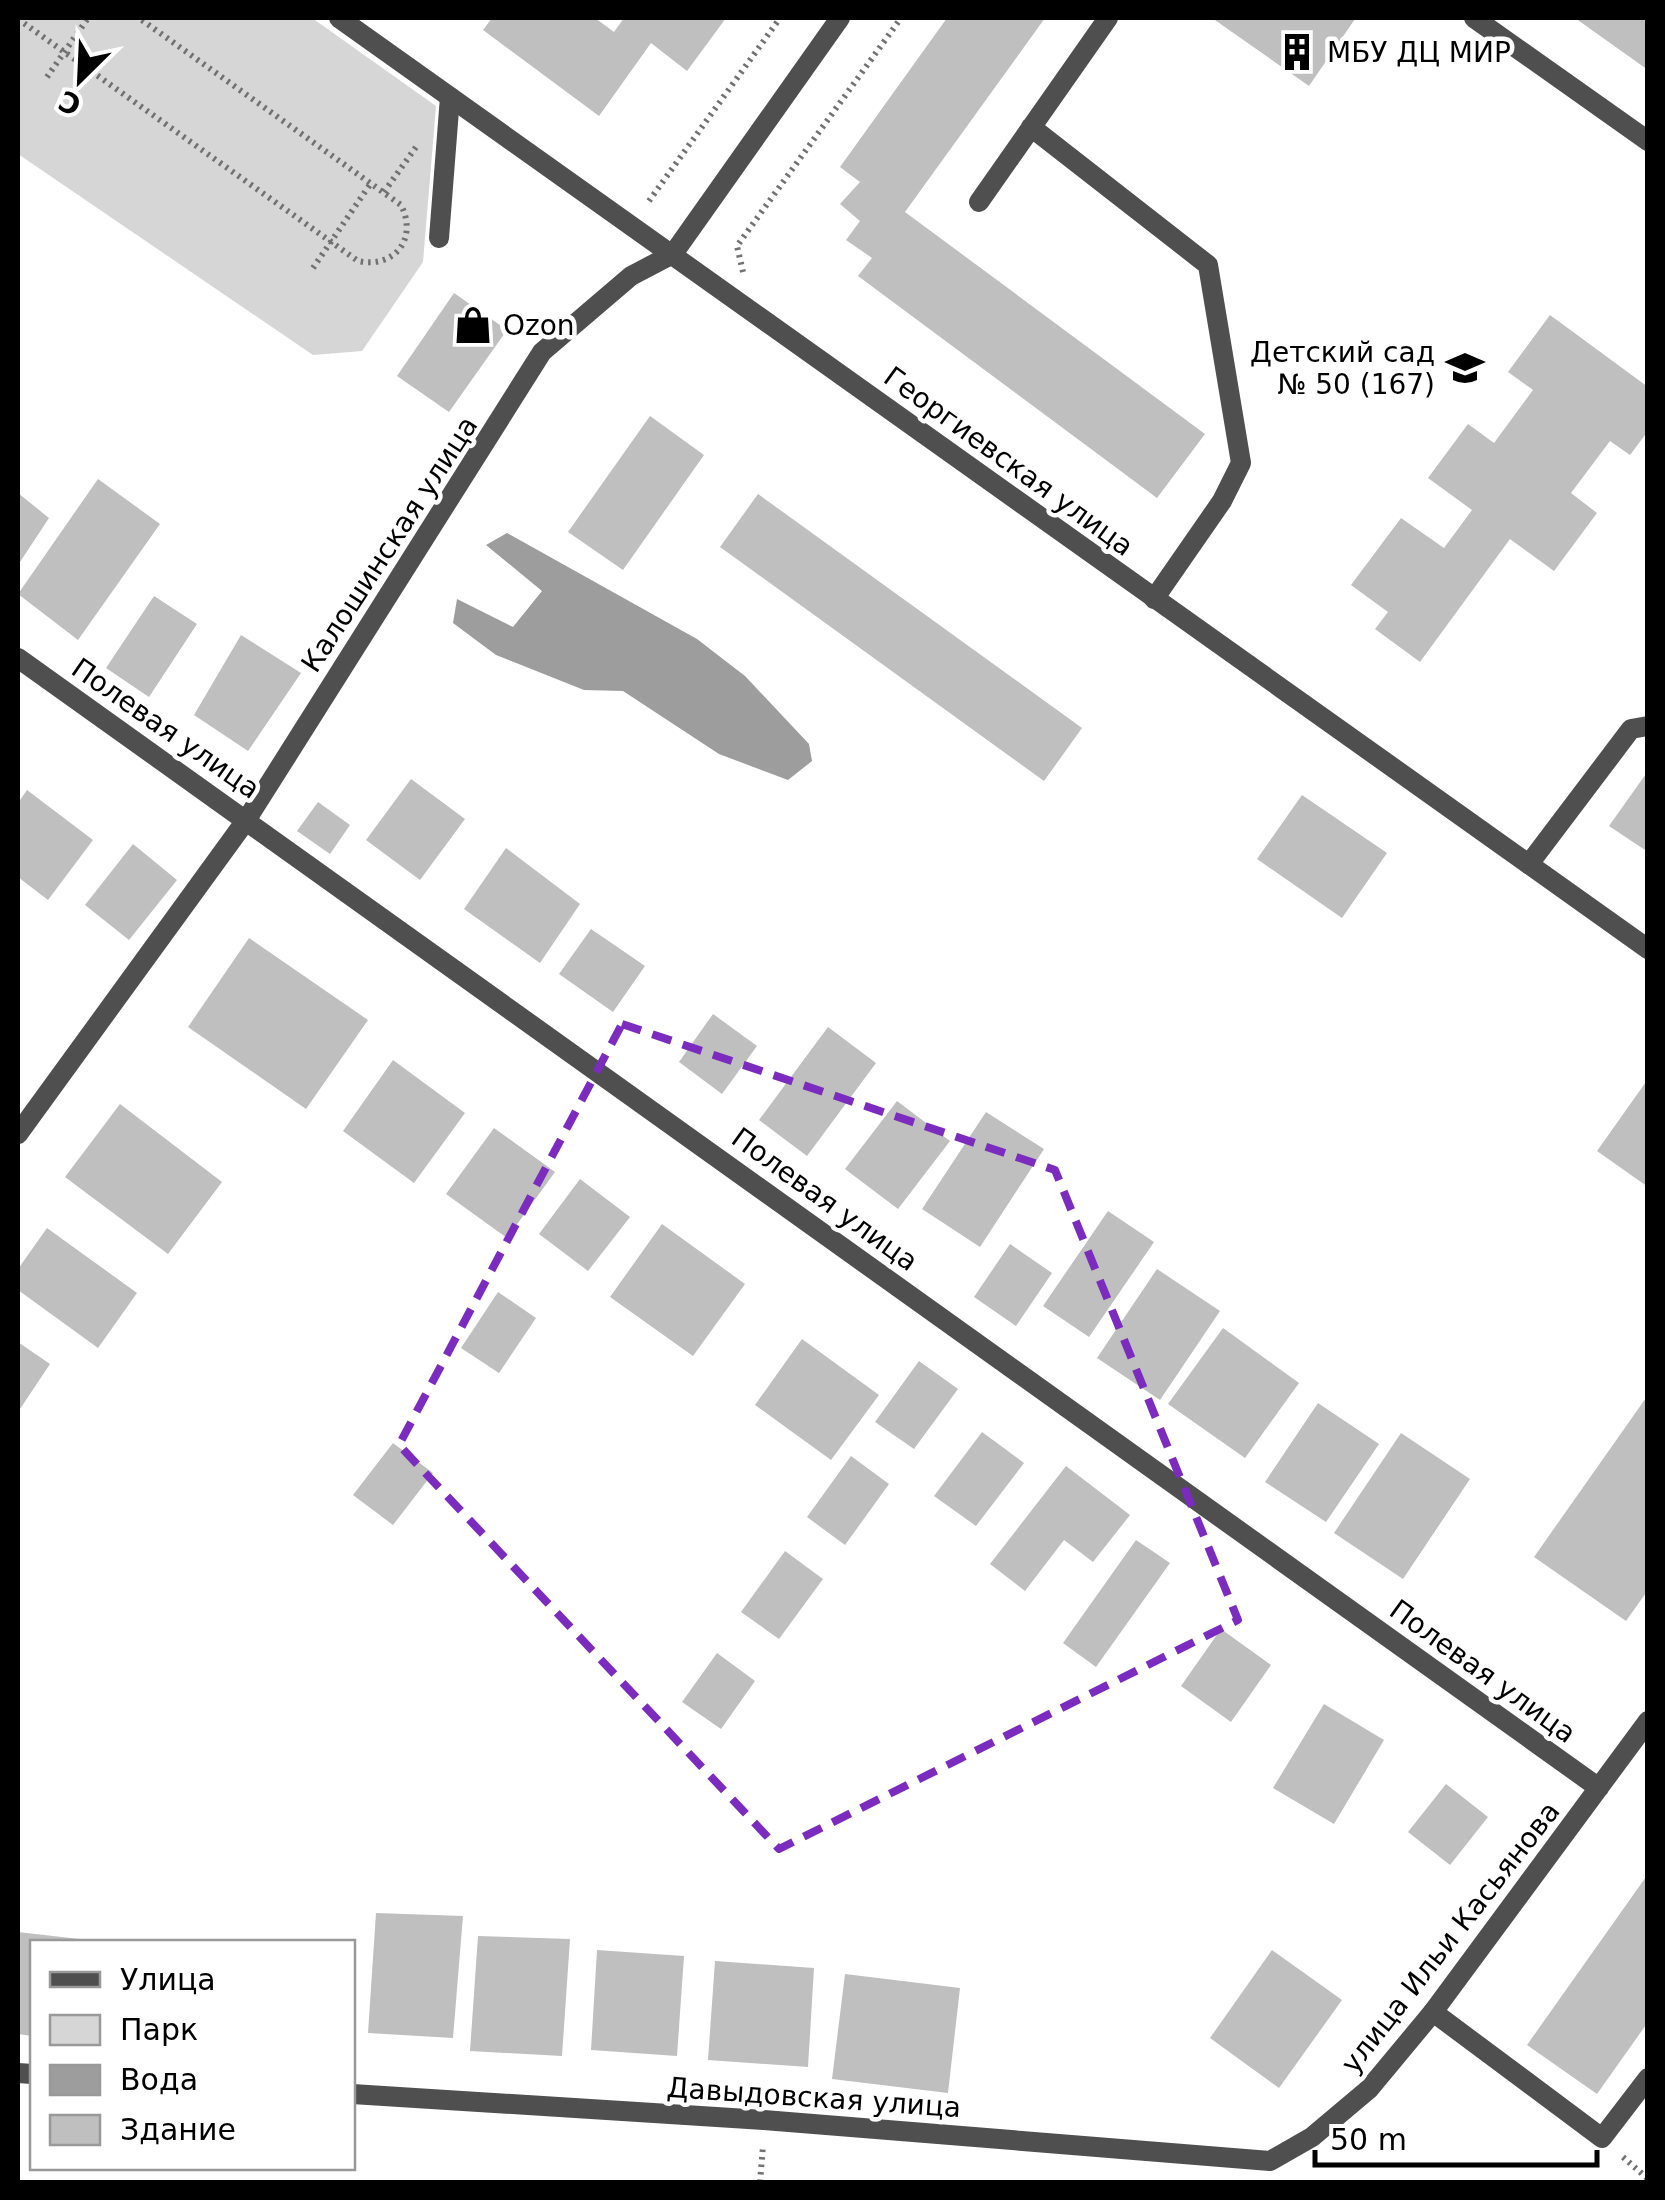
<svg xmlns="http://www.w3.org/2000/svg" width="1665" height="2200" font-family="'DejaVu Sans',sans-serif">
	<rect width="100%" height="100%" fill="#fff"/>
	<path fill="#d6d6d6" d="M18,18H312L436,106L423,262L362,351L313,355L18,154Z"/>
	<path fill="#9d9d9d" d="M507,533L697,639L745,676L809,744L812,761L788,780L719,754L623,691L584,690L496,655L453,623L457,599L513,627L542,591L486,545Z"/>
	<path fill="#bfbfbf" d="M492,18H595L614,32L624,18H726L687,71L651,43L599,116L483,30Z
		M947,18H1045L905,212L1205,434L1157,498L858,276L872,258L846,240L860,221L840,204L860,182L840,167Z
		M1212,18H1353L1355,19L1309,86Z
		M1575,18H1648V70Z
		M454,293L507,330L449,412L397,376Z
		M1550,315L1648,387V431L1630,455L1610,441L1571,493L1597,513L1554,571L1510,539L1420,662L1375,629L1388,612L1351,585L1401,518L1444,548L1472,510L1428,478L1468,424L1494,443L1533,390L1508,372Z
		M650,416L704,455L623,570L568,532Z
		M98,479L160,524L78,640L18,594Z
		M18,493L49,518L18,565Z
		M758,494L1082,728L1044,781L720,547Z
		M154,596L197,624L149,697L106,668Z
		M241,635L301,673L248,751L194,715Z
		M1648,771V852L1609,826Z
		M411,779L465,819L420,880L366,840Z
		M27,790L93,840L48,900L18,877V803Z
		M1302,795L1387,853L1342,918L1257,859Z
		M318,802L350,825L330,854L297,831Z
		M133,844L177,880L129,940L85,905Z
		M506,848L580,904L540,963L464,909Z
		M591,929L645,966L613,1012L559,974Z
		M249,938L368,1020L306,1109L188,1027Z
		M713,1014L757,1046L722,1094L679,1062Z
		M828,1027L876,1063L807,1156L759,1120Z
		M393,1060L465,1113L414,1183L343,1131Z
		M1648,1079V1187L1597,1151Z
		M897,1101L950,1141L898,1209L845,1169Z
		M120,1104L222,1182L168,1254L65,1177Z
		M986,1112L1044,1149L980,1247L922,1209Z
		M494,1128L555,1172L507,1238L446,1194Z
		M580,1179L630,1217L588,1271L539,1234Z
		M1108,1211L1154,1242L1089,1337L1043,1306Z
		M662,1224L745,1284L693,1356L610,1297Z
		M47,1228L137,1293L98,1348L18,1290V1269Z
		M1010,1244L1052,1273L1016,1326L974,1297Z
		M1157,1269L1220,1311L1160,1400L1097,1358Z
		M498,1292L536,1318L499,1373L461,1348Z
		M1223,1328L1299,1383L1245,1458L1168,1404Z
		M802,1339L879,1395L831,1460L755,1405Z
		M18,1342L50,1364L20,1409L18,1407Z
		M919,1361L958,1389L914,1449L875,1422Z
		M1648,1395V1590L1626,1621L1534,1557Z
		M1318,1403L1379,1444L1326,1522L1265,1482Z
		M982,1432L1024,1463L976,1526L934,1496Z
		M1401,1433L1470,1479L1403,1579L1334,1533Z
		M393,1443L433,1473L393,1525L353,1495Z
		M851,1456L889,1484L845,1545L807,1517Z
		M1066,1466L1130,1515L1093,1562L1064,1540L1025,1591L990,1564Z
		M1136,1540L1170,1563L1096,1667L1063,1643Z
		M785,1551L823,1579L779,1639L741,1612Z
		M1221,1629L1271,1665L1231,1722L1181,1686Z
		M717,1653L755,1681L721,1729L682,1702Z
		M1324,1704L1384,1740L1334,1824L1273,1788Z
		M1446,1784L1488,1817L1450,1865L1408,1832Z
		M1648,1874V2022L1597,2094L1527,2045Z
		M376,1913L463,1916L453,2038L368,2033Z
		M18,1932L88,1940V1942H32V2036L18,2034Z
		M478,1936L570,1939L562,2056L470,2051Z
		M597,1950L684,1956L677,2056L591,2050Z
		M1272,1950L1342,2000L1279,2088L1210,2038Z
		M715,1961L814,1968L808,2067L708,2060Z
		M845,1974L960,1988L948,2093L832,2079Z"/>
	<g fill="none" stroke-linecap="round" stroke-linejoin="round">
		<path stroke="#717171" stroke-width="6" stroke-dasharray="2.5 5" stroke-linecap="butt" d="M18,19L358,261C395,269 418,238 401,205L139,18
			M47,77L88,18
			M384,192L416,147
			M649,201L780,18
			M313,268L371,183
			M743,272L737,246L901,18
			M1623,2157L1648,2179
			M760,2182L763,2146"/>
		<path stroke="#4f4f4f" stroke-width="20" d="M1474,18L1648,141
			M1031,127L1208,265L1241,463L1222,501L1154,599
			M979,202L1108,18
			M439,238L450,97
			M1529,864L1631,729L1648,726
			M1433,2012L1602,2138L1648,2078"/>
		<path stroke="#4f4f4f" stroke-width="20" d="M339,18L1648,949
			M18,658L1599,1788
			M18,1134L247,819L542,352L631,276L673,254L840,18
			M18,2073L32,2074
			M352,2094L764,2120L1270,2161L1312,2137L1369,2089L1433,2012L1648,1721"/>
	</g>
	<path fill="none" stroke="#7b2cbf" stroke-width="8" stroke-dasharray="20 12" stroke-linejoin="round" d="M622,1024L1055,1170L1238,1620L779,1849L399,1445Z"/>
	<defs>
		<g id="building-bare" transform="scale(3)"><path d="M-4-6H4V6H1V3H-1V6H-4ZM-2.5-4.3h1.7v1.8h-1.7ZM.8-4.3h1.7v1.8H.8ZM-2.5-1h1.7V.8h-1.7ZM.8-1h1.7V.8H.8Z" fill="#000" stroke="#fff" stroke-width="2.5" paint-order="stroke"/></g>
		<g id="shop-bare" transform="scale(3)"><path d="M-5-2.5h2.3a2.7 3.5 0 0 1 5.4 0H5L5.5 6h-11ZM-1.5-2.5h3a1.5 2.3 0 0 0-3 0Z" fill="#000" stroke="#fff" stroke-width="2.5" paint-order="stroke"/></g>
		<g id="school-bare" transform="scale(3)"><path d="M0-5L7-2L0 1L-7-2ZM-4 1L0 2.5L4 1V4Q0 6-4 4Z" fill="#000" stroke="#fff" stroke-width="2.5" paint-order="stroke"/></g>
	</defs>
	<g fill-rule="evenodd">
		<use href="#building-bare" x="1297" y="52"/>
		<use href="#shop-bare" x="473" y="325"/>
		<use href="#school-bare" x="1465" y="368"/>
	</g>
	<g text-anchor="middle" stroke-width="9" stroke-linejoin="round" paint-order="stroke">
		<g font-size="28" fill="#000" stroke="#fff" text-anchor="start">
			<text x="1327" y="62">МБУ ДЦ МИР</text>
			<text x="503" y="335">Ozon</text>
			<text x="1435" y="362" text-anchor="end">Детский сад<tspan x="1435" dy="32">№ 50 (167)</tspan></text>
		</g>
		<g font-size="28" fill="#000" stroke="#fff">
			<text transform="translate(1009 461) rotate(36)" y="10">Георгиевская улица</text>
			<text transform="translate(389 544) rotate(-57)" y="10">Калошинская улица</text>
			<text transform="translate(166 728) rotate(35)" y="10">Полевая улица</text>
			<text transform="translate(825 1199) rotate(36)" y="10">Полевая улица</text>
			<text transform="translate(1483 1671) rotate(36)" y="10">Полевая улица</text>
			<text transform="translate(1450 1937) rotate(-52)" y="10">улица Ильи Касьянова</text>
			<text transform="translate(814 2097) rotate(4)" y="10">Давыдовская улица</text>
		</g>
	</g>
	<rect width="1665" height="2200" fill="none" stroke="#000000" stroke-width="40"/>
	<rect x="30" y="1940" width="325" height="230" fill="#ffffff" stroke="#999999" stroke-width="2.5"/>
	<rect x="50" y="1972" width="50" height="15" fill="#4f4f4f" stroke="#999999" stroke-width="2.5"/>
	<text x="120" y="1990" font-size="30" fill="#000000">Улица</text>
	<rect x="50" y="2015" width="50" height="30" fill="#d6d6d6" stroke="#999999" stroke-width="2.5"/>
	<text x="120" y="2040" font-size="30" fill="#000000">Парк</text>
	<rect x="50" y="2065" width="50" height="30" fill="#9d9d9d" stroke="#999999" stroke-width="2.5"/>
	<text x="120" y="2090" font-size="30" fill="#000000">Вода</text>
	<rect x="50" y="2115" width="50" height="30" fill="#bfbfbf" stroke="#999999" stroke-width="2.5"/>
	<text x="120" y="2140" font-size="30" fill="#000000">Здание</text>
	<g transform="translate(80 80) rotate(204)" stroke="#ffffff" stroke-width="8" paint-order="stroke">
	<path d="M0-8L18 38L0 25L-18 38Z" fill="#000000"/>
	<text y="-15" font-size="28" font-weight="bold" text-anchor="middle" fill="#000000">С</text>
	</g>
	<path d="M1315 2150v15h282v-15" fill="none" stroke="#000000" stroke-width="5"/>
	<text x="1330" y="2150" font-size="30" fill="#000000" stroke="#ffffff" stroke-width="8" paint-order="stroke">50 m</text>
</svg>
